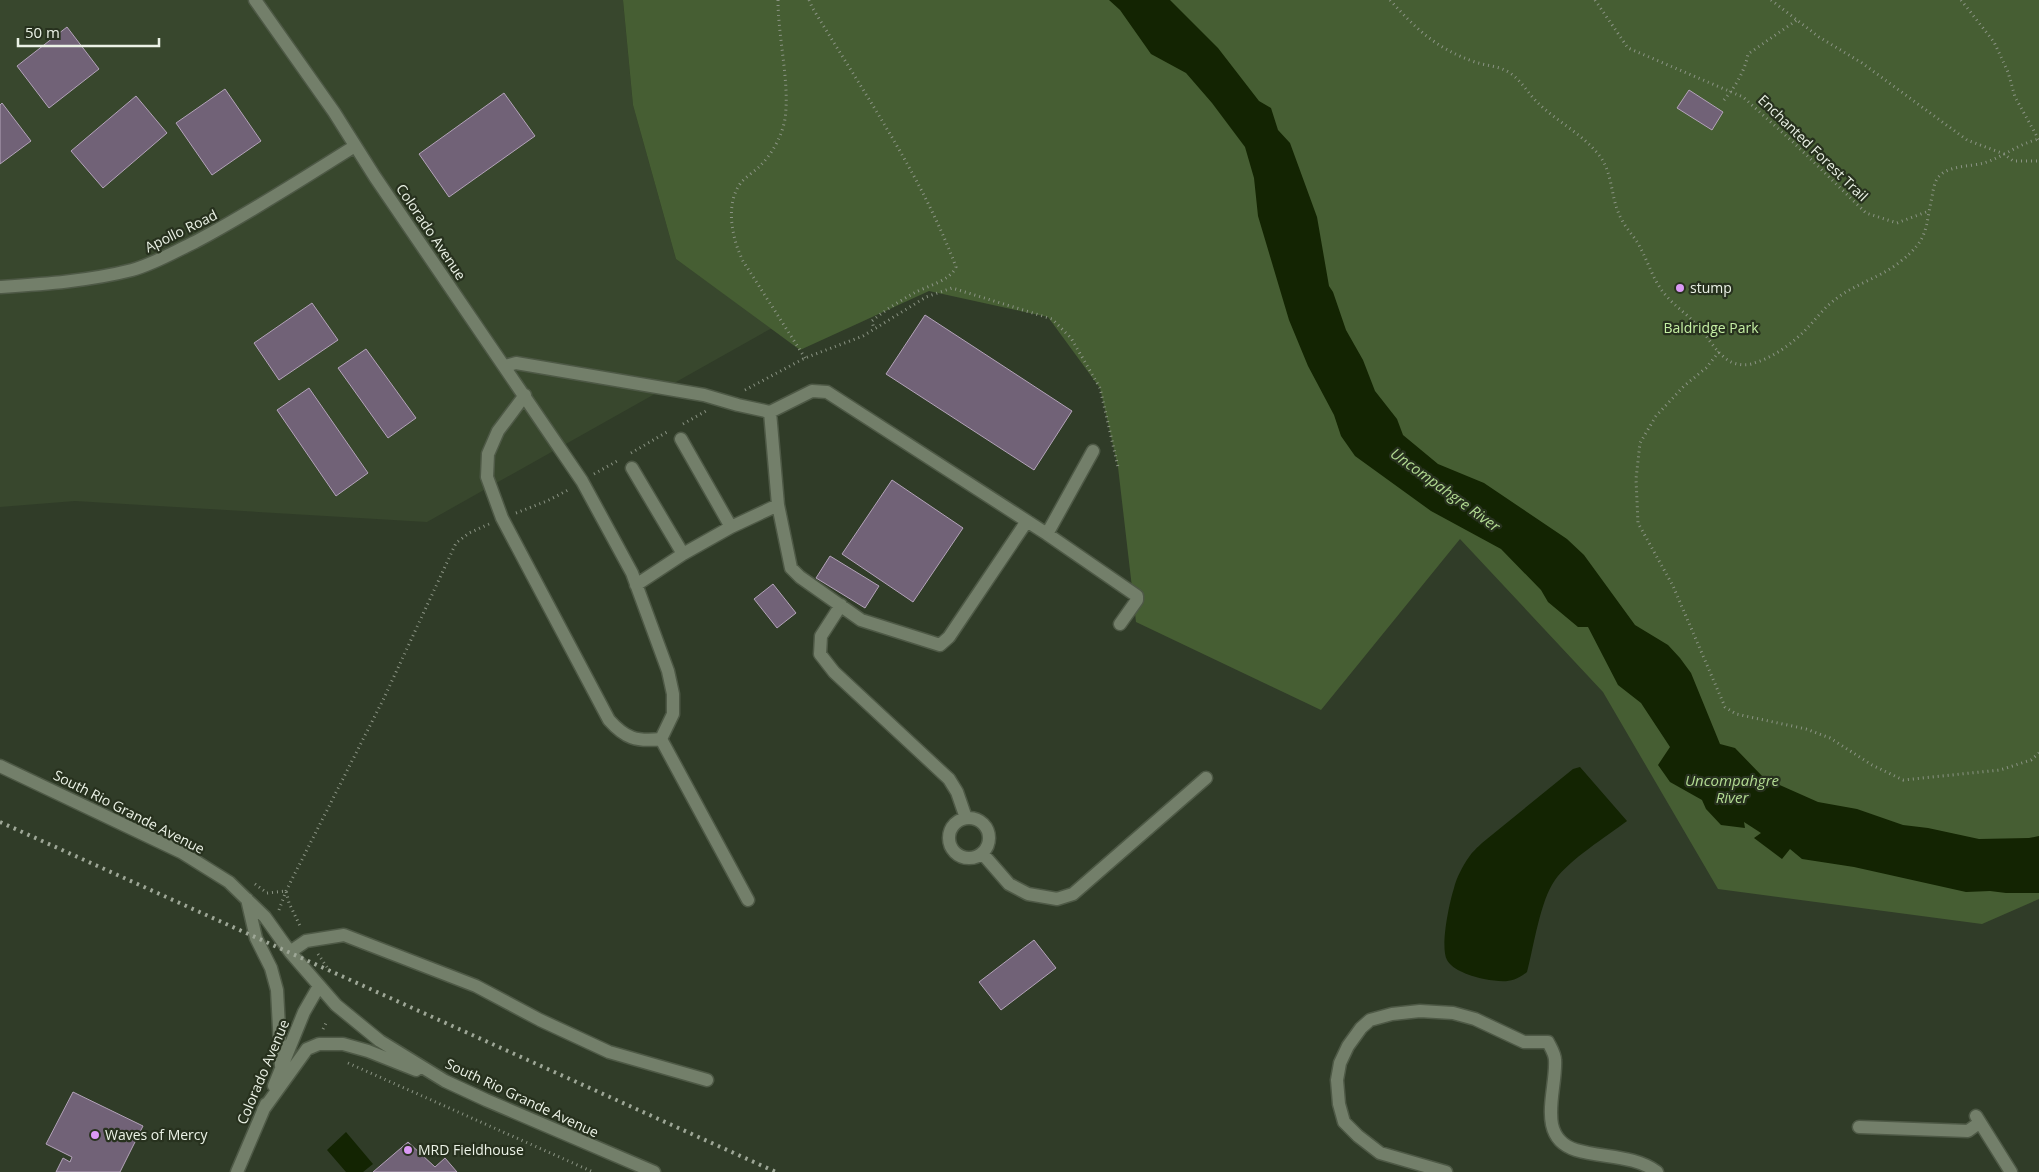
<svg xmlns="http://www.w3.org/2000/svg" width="2039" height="1172" font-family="'Open Sans',sans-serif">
	<rect width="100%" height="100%" fill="#303c28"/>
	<path fill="#38472d" d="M0,0H623L633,105L676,259L772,328L427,522L75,501L0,507Z"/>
	<path fill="#465e33" d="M623,0H2039V899L1982,924L1718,889L1603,692L1460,539L1321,710L1136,622L1118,467L1100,388L1048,317L929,291L800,350L676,259L633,105Z"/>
	<path fill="#132402" d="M1109,0H1170L1218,48L1259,101L1271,108L1278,130L1290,143L1317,217L1329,286L1333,292L1346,330L1363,360L1375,391L1397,419L1403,435L1438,464L1484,483L1567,539L1584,555L1635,625L1668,645L1680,658L1691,673L1720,744L1735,748L1764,778L1818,802L1857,809L1903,825L1928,828L1979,839L2029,838L2039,836V893H2006L1990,891L1966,892L1854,867L1802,859L1790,849L1782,859L1754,838L1761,833L1744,822L1745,828L1721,825L1706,809L1702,800L1670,782L1658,765L1670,747L1641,703L1618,685L1588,627H1578L1548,602L1541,590L1501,549L1431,511L1355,456L1341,436L1334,415L1308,366L1289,320L1258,216L1254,178L1245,147L1212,103L1186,73L1151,54L1120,10Z
		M1580,767L1627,821C1606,837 1570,859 1555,880C1540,901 1534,946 1527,972C1512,984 1502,982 1484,979C1473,977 1452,970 1447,960C1440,947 1449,904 1454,888C1456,879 1463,865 1469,857C1472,852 1478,847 1482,843L1573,769Z
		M346,1132L373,1164L363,1172H346L327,1150Z"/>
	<path fill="#716277" stroke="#b4a4ba" d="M67,27L99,69L49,108L17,66Z
		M225,89L261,141L212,175L176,123Z
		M1689,90L1723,112L1712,130L1677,108Z
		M504,93L535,136L449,197L419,154Z
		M136,96L167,133L103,188L71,151Z
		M2,103L31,141L0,164V105Z
		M312,303L338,340L279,380L254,343Z
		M925,315L1072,411L1034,470L886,374Z
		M366,349L416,418L388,438L338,368Z
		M309,388L368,473L336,496L277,410Z
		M892,480L963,528L913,602L842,554Z
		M830,556L879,586L865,608L816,578Z
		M773,584L796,613L777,628L754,599Z
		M1034,940L1056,968L1001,1010L979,982Z
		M73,1092L143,1126L120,1172H56L63,1158L70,1162L72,1157L46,1144Z
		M408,1142L435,1167L445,1158L457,1172H373Z"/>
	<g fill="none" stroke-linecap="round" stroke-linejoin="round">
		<g stroke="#4e5946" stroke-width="15">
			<path id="minor" d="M255,0L334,112L375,177L582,481L632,573L668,671L673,694V714L661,739
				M0,287C44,284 89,281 132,270C154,264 174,252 195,242C250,213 302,179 355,146
				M505,366L516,363L704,395L738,405L770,412L812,391L827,392L1047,534L1093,451
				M525,395L498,431L488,454L487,477L502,518L609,720C625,738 636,742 661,739L748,900
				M770,412L778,505L791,568L800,577L861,620L940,645L949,637L1027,521
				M681,439L731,527
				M632,468L683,554L731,527L778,505
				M1047,534L1137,596V600L1120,624
				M636,585L683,554
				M841,605L821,636L820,654L834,672L949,779L957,792L966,818
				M0,766L181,852L229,882L265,917L290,952L336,1005L380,1041L445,1081L486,1100L654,1172
				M949 838a20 20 0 1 1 40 0a20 20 0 1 1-40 0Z
				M982,853L1009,884L1028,894L1057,899L1073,894L1206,778
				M247,899L256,938L271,968L277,990L281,1066
				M290,952L306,941L344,935L476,986L540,1020L609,1052L707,1080
				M274,1086L304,1012L319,986
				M263,1110L307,1049L319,1044H343L368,1051L416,1070
				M1976,1116L2011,1172
				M1859,1127L1968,1131L1979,1123
				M237,1172L266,1104
				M1446,1172L1380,1153L1358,1136L1344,1122L1339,1104L1337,1080L1340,1063L1348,1046L1361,1028L1370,1020L1392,1014L1420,1011L1453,1013L1475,1019L1524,1042H1548C1551,1048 1555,1054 1555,1060C1557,1090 1535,1137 1576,1150C1602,1158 1635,1155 1657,1172"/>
		</g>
		<path stroke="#8b9484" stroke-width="3" stroke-dasharray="1 4" stroke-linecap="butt" d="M778,0C778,38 790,83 785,119C782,136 772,154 760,166C754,172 745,177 740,184C725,205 732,239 743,261L805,358
			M809,0L812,7C863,92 921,174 956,267C950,281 927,286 914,293C900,301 885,310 872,321L874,329
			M1390,0C1416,29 1437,49 1475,62C1487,66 1500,66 1510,73C1522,81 1529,95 1539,104C1558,122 1582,134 1599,155C1614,174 1610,200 1622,220C1627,230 1635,237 1640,247C1648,262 1653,279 1663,292C1673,305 1686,313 1697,325C1708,336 1716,354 1731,362C1738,365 1747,366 1754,363C1775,357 1796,341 1811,324C1819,315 1827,305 1837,298C1857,283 1882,277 1901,261C1929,239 1925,228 1932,197C1933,191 1934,184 1937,179C1946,165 1969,167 1984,163C2003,157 2018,144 2039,139
			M1595,0L1628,48L1743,97L1794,143L1866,213L1897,223L1929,211
			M1771,0L1819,37L1862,63L1967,140L2004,154L2013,161H2039
			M1961,0L1994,42L2008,72L2015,97L2039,140
			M1724,100C1735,87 1745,71 1748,54L1797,20
			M1719,352L1706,368L1684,386L1656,416L1640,443L1636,479L1638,523L1673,586L1725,707L1736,714L1806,729L1830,738L1872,765L1903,780L2000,770L2031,760L2039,753
			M745,390L805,358L863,336L926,297L952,288L1052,319L1071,338L1100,388L1118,467
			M683,424L706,411
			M631,453L667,432
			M594,474L619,460
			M516,513L547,501L570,489
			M255,884L267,893L286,891L289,903L301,928
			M279,910L286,891L384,698L456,543L469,533L489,524
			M318,954L331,973
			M323,1029L327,1021
			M348,1063L593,1172"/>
		<use href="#minor" stroke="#737f6a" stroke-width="12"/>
		<path stroke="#9ea797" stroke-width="4" stroke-dasharray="2.5 5" stroke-linecap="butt" d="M0,822L776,1172"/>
	</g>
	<g fill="#db99f5" stroke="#27311e" stroke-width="2">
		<circle cx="1680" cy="288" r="5"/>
		<circle cx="95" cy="1135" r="5"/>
		<circle cx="408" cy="1150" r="5"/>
	</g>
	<g text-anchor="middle" stroke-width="4.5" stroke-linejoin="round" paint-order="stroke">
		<g font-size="14" fill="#ebf2e6" stroke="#27311e">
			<text transform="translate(1813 148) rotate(44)" y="5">Enchanted Forest Trail</text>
			<text transform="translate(181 231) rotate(-26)" y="5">Apollo Road</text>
			<text transform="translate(431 232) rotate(56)" y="5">Colorado Avenue</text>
			<text transform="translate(129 812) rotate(27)" y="5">South Rio Grande Avenue</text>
			<text transform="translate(263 1072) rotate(-67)" y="5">Colorado Avenue</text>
			<text transform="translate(522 1098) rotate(25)" y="5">South Rio Grande Avenue</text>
		</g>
		<g font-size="14" fill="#ebf2e6" stroke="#27311e" text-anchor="start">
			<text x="1690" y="293">stump</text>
			<text x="105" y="1140">Waves of Mercy</text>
			<text x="418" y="1155">MRD Fieldhouse</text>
		</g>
		<g font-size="14" fill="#c6f0a5" stroke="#27311e">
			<text x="1711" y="333">Baldridge Park</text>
		</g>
		<g font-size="15" font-style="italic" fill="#b2db92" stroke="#27311e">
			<text transform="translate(1445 490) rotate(36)" y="5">Uncompahgre River</text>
			<text x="1732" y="786">Uncompahgre<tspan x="1732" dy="17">River</tspan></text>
		</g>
	</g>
	<path d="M18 38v8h141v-8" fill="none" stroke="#ebf2e6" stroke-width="2.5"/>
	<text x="25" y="38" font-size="15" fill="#ebf2e6" stroke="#27311e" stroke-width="4" paint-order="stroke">50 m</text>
</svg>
